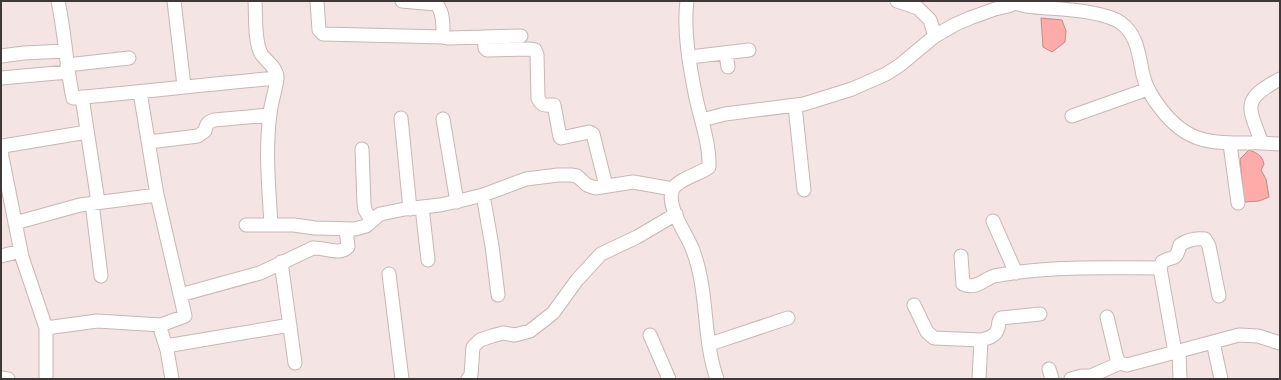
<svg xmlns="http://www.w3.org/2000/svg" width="1281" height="380" font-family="'Work Sans',sans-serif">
	<rect width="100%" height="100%" fill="#f4e4e3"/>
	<path fill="#feaca9" stroke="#c48987" d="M1041,18L1062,20L1066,31L1065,42L1052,52L1043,47Z
		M1249,150C1257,153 1262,155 1264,164L1261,170L1266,179L1269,197L1259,201L1244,202L1240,159Z"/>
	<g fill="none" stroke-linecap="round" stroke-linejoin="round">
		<g stroke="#c6b7b6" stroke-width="15">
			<path id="minor" d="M58,1C65,33 66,66 73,98C141,92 209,84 277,78
				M174,1L184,86
				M255,1C256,15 254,44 262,55C268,63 277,68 277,78C276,90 271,102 270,114C265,151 269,189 271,225
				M317,1L319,30L323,34L443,37L449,38L521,36
				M402,1L436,4C444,11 443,27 443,37
				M687,1C683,32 690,68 696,98C701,121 710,144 709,167C700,174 678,179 673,189C665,205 686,233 692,248C709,290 702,337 717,379
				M897,1L918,8L930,20L935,36
				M1012,1C1021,7 1037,7 1047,8C1066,9 1106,12 1121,23C1138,35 1139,57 1143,75C1146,88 1153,99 1161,109C1187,143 1210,143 1250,143C1260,142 1270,144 1280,144
				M484,37L485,48L487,50L529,49L535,50L537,55L538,98C542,107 546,105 554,105L560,137L561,138L589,132L593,134L606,186
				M726,54L728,67
				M1,56L24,53L65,51
				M690,57L749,50
				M67,65L129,58
				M1,78L68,72
				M82,97L98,202
				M795,106L804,190
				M1072,116L1148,89
				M401,118L410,209
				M443,119L457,202
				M702,120L725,114L804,104L852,89L886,74L900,65L935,36L954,25L970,18L995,9L1008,6L1015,3
				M149,142L198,136L205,131C206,124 208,122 214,120L269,115
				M1262,143C1248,106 1241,100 1280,79
				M1230,144L1238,203
				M362,149L364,204L365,210L371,220
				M483,195L492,246L498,295
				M92,203L101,276
				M422,207L428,260
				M993,221L1016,273
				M15,223L80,205L157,195
				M246,225H294L315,228L355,229L366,226L380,214L405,209L440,205L463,200L483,195L526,179L558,175H571L577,176L587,185L595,188L633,182L673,189
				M1,256L21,251
				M961,256L963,284C975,290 983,280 994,276C999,275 1006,274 1012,273C1060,266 1111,268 1160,268
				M281,262L295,363
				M389,274L402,379
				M180,295L260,273L313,248C324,247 339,256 348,247L346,229
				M914,305L927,332L934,338L981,340L979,379
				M1107,317L1117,359L1120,363L1127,365L1239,335L1258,336L1280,343
				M161,325V331L167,350L172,379
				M46,328L97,321L161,325L185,316L157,195L140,92
				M650,335L669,379
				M981,340C989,338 996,336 998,328C999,324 998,321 1001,318L1040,314
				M1213,342L1221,379
				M710,344L788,318
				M166,346L290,325
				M1179,351L1180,379
				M1175,352L1160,268L1162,262C1175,254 1175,263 1180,245C1187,240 1196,238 1205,239L1209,246L1219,296
				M1049,369L1052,379
				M1,378L8,379
				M46,379V328L22,257L2,157L1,150L3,146L87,132
				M468,379L471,375L473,347L480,340L492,336L503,333L515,335L530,331L553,313L577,280L601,254L637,237L676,214
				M1071,379L1082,376H1091L1120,363"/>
		</g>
		<use href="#minor" stroke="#fff" stroke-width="13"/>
	</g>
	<rect width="1281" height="380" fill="none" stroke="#3e3838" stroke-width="4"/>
</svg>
